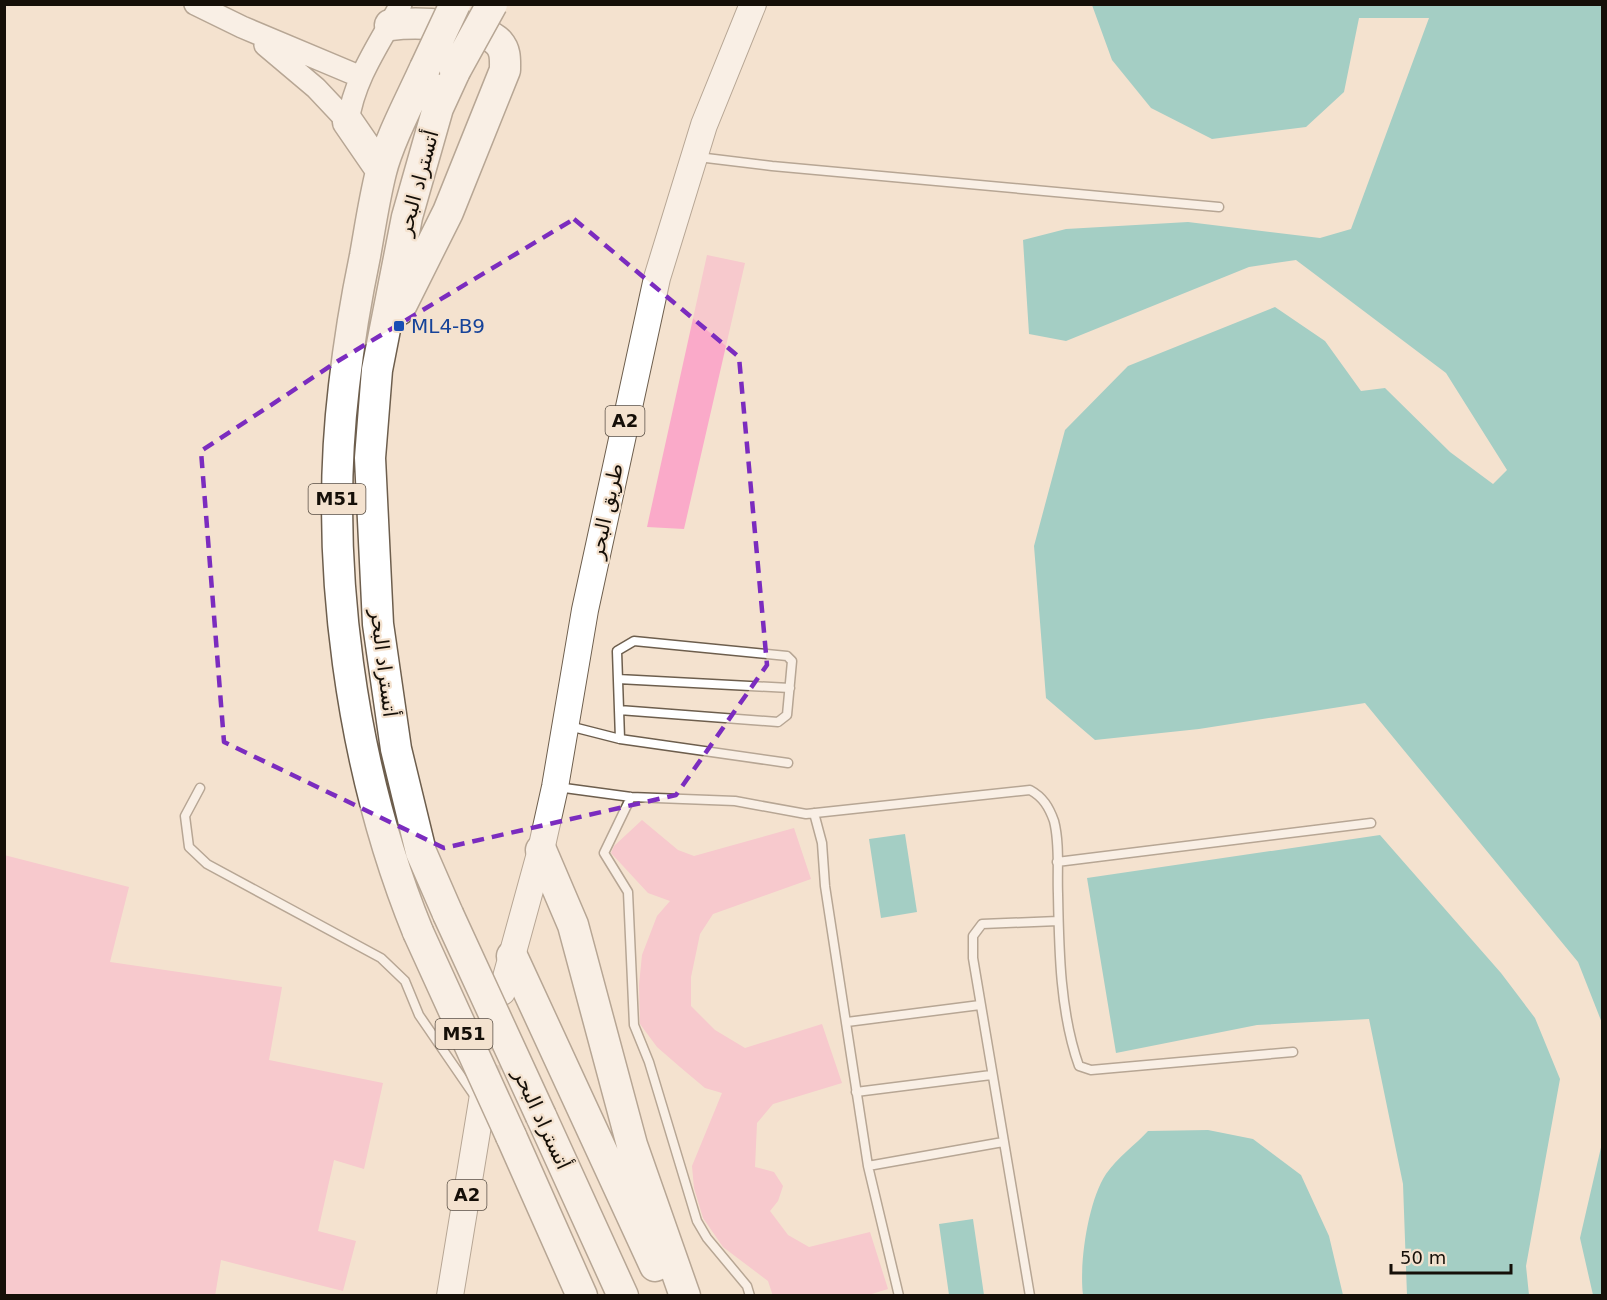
<svg xmlns="http://www.w3.org/2000/svg" width="1607" height="1300" font-family="'DejaVu Sans',Vazirmatn,sans-serif">
	<rect width="100%" height="100%" fill="#f4e2cf"/>
	<path fill="#44b5b7" d="M1092,5H1602V1023L1578,962L1365,703L1199,729L1095,740L1046,698L1034,546L1065,430L1128,366L1275,307L1325,341L1361,391L1385,388L1450,452L1493,484L1507,470L1446,373L1296,260L1249,267L1066,341L1029,334L1023,240L1066,229L1188,222L1320,238L1351,229L1429,18H1359L1344,92L1306,127L1212,139L1151,108L1112,60Z
		M905,834L917,912L881,918L869,839Z
		M1380,835L1501,973L1535,1018L1560,1079L1526,1266L1529,1295H1407L1403,1184L1369,1019L1257,1025L1116,1053L1087,878Z
		M1208,1130L1253,1139L1301,1175L1329,1236L1343,1295H1083C1079,1264 1088,1201 1106,1174C1117,1158 1135,1145 1148,1131Z
		M1602,1143V1295H1593L1580,1238Z
		M973,1219L984,1295H949L939,1224Z"/>
	<path fill="#faaac9" d="M707,255L745,263L684,529L647,527Z
		M642,820L678,850L694,856L794,828L811,879L713,914L700,934L691,977V1006L715,1030L745,1048L822,1024L842,1083L773,1104L757,1123L755,1167L774,1172L783,1186L778,1201L770,1211L788,1235L809,1247L870,1232L888,1289L865,1296H773L768,1281L723,1247L703,1218L694,1188L692,1166L722,1093L705,1088L680,1067L657,1047L640,1024L639,985L642,955L657,916L670,901L648,893L611,853L614,846Z
		M4,855L129,887L110,962L282,987L269,1060L383,1083L364,1169L334,1160L318,1231L356,1241L343,1291L221,1260L215,1296H4Z"/>
	<g fill="none" stroke-linecap="round" stroke-linejoin="round">
		<path stroke="#d3c2b1" stroke-width="26" stroke-dasharray="26 13" stroke-linecap="butt" d="M484,1089L498,1013"/>
		<g stroke="#6d5e4d" stroke-width="11">
			<path id="service" d="M698,157L772,166L1219,207
				M618,679L790,688
				M619,710L778,722L787,715L792,661L787,656L634,641L617,651L620,739
				M569,726L620,739L788,763
				M557,787L631,797L735,801L806,814L1030,790C1043,797 1049,807 1054,821C1060,844 1057,871 1058,894C1059,950 1060,1013 1079,1066L1091,1070L1293,1052
				M200,788L185,816L189,847L207,864L381,958L405,981L419,1015L478,1101
				M631,797L604,853L628,892L634,1025L649,1062L697,1221L707,1238L747,1286L750,1296
				M814,813L822,843L825,886L868,1166L899,1296
				M1057,862L1371,823
				M847,1022L980,1005
				M856,1092L991,1075
				M868,1166L1003,1142
				M1030,1296L973,958V936L982,924L1058,921"/>
		</g>
		<g stroke="#6d5e4d" stroke-width="24">
			<path id="tertiary" d="M195,4L242,27L361,77
				M265,45L316,88L348,122
				M348,122C354,78 380,43 401,4"/>
		</g>
		<g stroke="#6d5e4d" stroke-width="28">
			<path id="primary" d="M502,992L541,850L555,787L585,610L657,278L704,125L753,4
				M450,1296L483,1095"/>
		</g>
		<g stroke="#6d5e4d" stroke-width="33">
			<path id="motorway" d="M390,25C415,22 481,23 499,43C506,51 505,60 505,70L448,212L399,310
				M348,122L381,170
				M541,850L573,925L632,1145L685,1296
				M448,914L421,852L396,749L378,624L370,458L377,370L407,217L438,108L455,71
				M418,932C351,768 323,562 344,386C349,342 356,299 365,256C370,228 374,200 381,172C389,140 411,99 425,68
				M512,956L655,1266
				M541,1116L623,1296
				M511,1136L582,1296"/>
		</g>
		<use href="#service" stroke="#fff" stroke-width="8"/>
		<use href="#tertiary" stroke="#fff" stroke-width="21"/>
		<use href="#primary" stroke="#fff" stroke-width="26"/>
		<use href="#motorway" stroke="#fff" stroke-width="30"/>
		<g stroke="#6d5e4d" stroke-width="33" stroke-linecap="butt">
			<path id="motorway-bridge" d="M425,68L455,4
				M455,71L492,4
				M448,914L541,1116
				M418,932L511,1136"/>
		</g>
		<use href="#motorway-bridge" stroke="#fff" stroke-width="30"/>
	</g>
	<path d="M0 0H1607V1300H0ZM574,219L739,357L767,665L676,795L444,848L224,742L201,451L338,361Z" fill="#f4e2cf" fill-opacity=".55" fill-rule="evenodd"/>
	<path fill="none" stroke="#7b2cbf" stroke-width="4.5" stroke-dasharray="12 8" stroke-linejoin="round" d="M574,219L739,357L767,665L676,795L444,848L224,742L201,451L338,361Z"/>
	<rect fill="#1a4fb4" stroke="#f4e2cf" stroke-width="2" x="393" y="320" width="12" height="12" rx="3"/>
	<g text-anchor="middle" stroke-width="4.5" stroke-linejoin="round" paint-order="stroke">
		<g fill="#f4e2cf" stroke="#584e44" stroke-width="1.5">
			<rect x="605.5" y="406" width="39" height="30" rx="4.5"/>
			<rect x="308.5" y="484" width="57" height="30" rx="4.5"/>
			<rect x="435.5" y="1019" width="57" height="30" rx="4.5"/>
			<rect x="447.5" y="1180" width="39" height="30" rx="4.5"/>
		</g>
		<g font-size="18" font-weight="bold" fill="#150f08">
			<text x="625" y="427">A2</text>
			<text x="337" y="505">M51</text>
			<text x="464" y="1040">M51</text>
			<text x="467" y="1201">A2</text>
		</g>
		<g font-size="20" fill="#150f08" stroke="#f4e2cf">
			<text transform="translate(418 183) rotate(-75)" y="7">أتستراد البحر</text>
			<text transform="translate(606 511) rotate(-78)" y="7">طريق البحر</text>
			<text transform="translate(384 663) rotate(83)" y="7">أتستراد البحر</text>
			<text transform="translate(542 1119) rotate(65)" y="7">أتستراد البحر</text>
		</g>
		<g font-size="20" fill="#164399" stroke="#f4e2cf" text-anchor="start">
			<text x="411" y="333">ML4-B9</text>
		</g>
	</g>
	<rect width="1607" height="1300" fill="none" stroke="#150f08" stroke-width="12"/>
	<path d="M1391 1264v9h120v-9" fill="none" stroke="#150f08" stroke-width="3"/>
	<text x="1400" y="1264" font-size="18" fill="#150f08" stroke="#f4e2cf" stroke-width="4.5" paint-order="stroke">50 m</text>
</svg>
